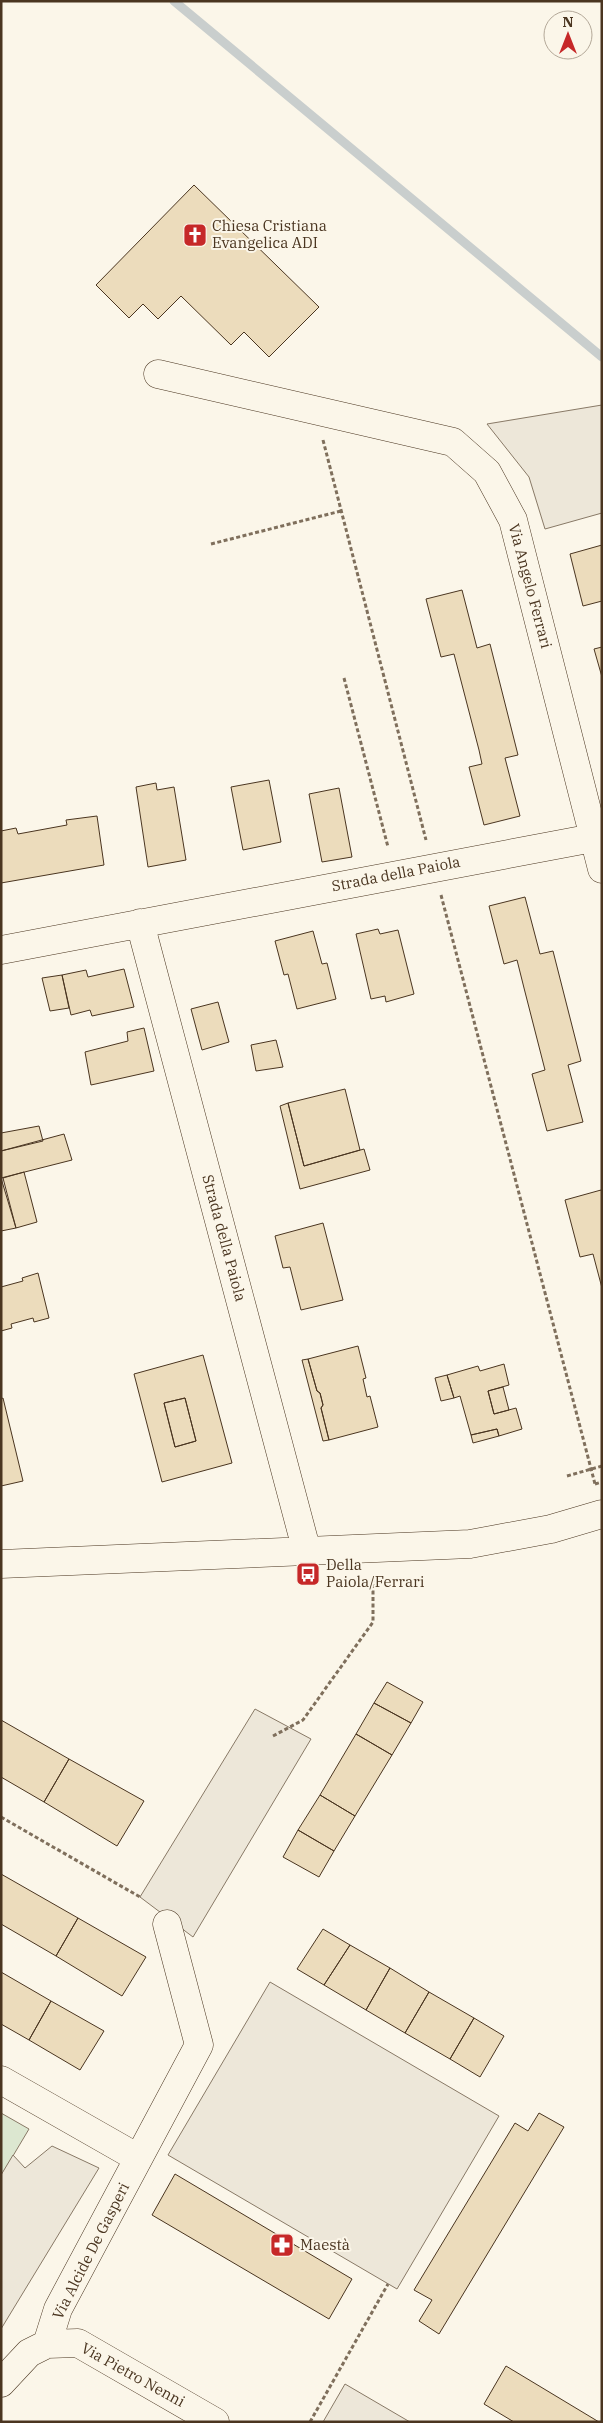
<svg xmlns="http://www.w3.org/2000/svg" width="603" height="2423" font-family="'IBM Plex Serif',serif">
	<rect width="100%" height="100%" fill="#fbf6e9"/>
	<path fill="#dce7d0" stroke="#887966" d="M1,2113L29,2129L1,2176Z"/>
	<path fill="#ede7d9" stroke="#887966" d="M602,405V513L545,529L529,477L487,424Z
		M255,1709L311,1739L193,1937L140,1897Z
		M270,1982L499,2116L397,2289L168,2155Z
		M52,2146L99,2168L1,2329V2175L13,2155L25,2168Z
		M345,2384L410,2422H323Z"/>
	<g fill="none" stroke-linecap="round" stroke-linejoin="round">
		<path stroke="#c9cecd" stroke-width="9" d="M174,1L602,357"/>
	</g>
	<path fill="#ecdcbc" stroke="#4a3520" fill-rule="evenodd" d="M194,185L319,307L269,357L244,332L231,345L181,296L158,319L143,304L129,318L96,285Z
		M602,545V601L583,606L570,554Z
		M462,590L477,648L490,644L518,755L505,758L520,816L484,825L469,767L482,764L479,750L454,654L441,657L426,599Z
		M602,647V677L594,649Z
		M269,780L281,842L243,850L231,787Z
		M156,783L157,790L174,787L186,860L148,867L136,787Z
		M339,788L352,857L322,862L309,794Z
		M97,816L104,865L1,883V831L16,828L18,834L67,825L66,820Z
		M525,897L540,954L553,951L581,1061L568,1065L583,1122L547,1131L532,1074L545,1070L524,988L517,960L504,964L489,906Z
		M378,929L380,934L398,930L414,994L386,1002L385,996L371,999L356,934Z
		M313,931L322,964L327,963L336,999L297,1009L288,974L284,975L275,941Z
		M124,969L134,1007L92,1016L90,1010L71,1015L62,975L86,970L88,977Z
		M62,975L69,1008L50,1011L42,978Z
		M218,1002L229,1042L202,1050L191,1009Z
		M144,1028L154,1071L91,1085L85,1052L128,1041L127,1032Z
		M276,1040L283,1067L256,1071L251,1045Z
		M345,1089L360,1150L304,1166L288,1103Z
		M288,1103L304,1166L364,1149L370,1170L300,1189L280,1106Z
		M39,1126L43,1141L1,1151V1133Z
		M64,1134L72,1160L1,1178V1151Z
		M24,1172L37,1222L16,1228L3,1178Z
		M1,1178L16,1228L1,1231Z
		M601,1190L602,1193V1288L593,1254L580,1257L565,1200Z
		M323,1223L343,1300L301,1310L290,1267L283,1268L275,1236Z
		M38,1273L49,1318L34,1322L33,1318L11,1324L12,1328L1,1331V1287L23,1281L22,1278Z
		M358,1346L366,1378L363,1379L367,1397L370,1396L378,1427L329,1440L321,1408L323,1405L320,1393L317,1391L308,1359Z
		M203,1355L232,1463L162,1482L134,1374ZM185,1398L196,1441L175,1447L164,1403Z
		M308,1359L317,1391L320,1393L323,1405L321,1408L329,1440L323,1441L302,1360Z
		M504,1364L509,1385L488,1391L494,1414L516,1408L522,1429L499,1436L497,1429L471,1435L460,1396L454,1398L447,1375L478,1366L480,1371Z
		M447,1375L454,1398L441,1401L435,1378Z
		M503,1387L509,1410L494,1414L488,1391Z
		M3,1398L23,1481L1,1486V1399Z
		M185,1398L196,1441L175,1447L164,1403Z
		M497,1429L499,1436L473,1443L471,1435Z
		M387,1682L423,1702L411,1723L374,1703Z
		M374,1703L411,1723L392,1755L356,1734Z
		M1,1720L69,1759L44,1802L1,1777Z
		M356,1734L392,1755L355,1816L320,1795Z
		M69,1759L144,1801L117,1846L44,1802Z
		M320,1795L355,1816L334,1851L298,1830Z
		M298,1830L334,1851L319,1877L283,1857Z
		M1,1874L78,1918L56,1956L1,1924Z
		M78,1918L146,1957L122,1996L56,1956Z
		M323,1929L350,1945L324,1985L297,1969Z
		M350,1945L390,1968L366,2010L324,1985Z
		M390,1968L429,1992L405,2033L366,2010Z
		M1,1972L51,2001L29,2040L1,2024Z
		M429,1992L474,2018L450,2059L405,2033Z
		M51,2001L104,2031L80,2070L29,2040Z
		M474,2018L504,2036L480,2077L450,2059Z
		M539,2113L564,2127L439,2334L419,2321L432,2300L414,2290L515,2123L528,2131Z
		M175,2174L352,2279L329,2319L152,2215Z
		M506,2366L599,2422H514L484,2404Z"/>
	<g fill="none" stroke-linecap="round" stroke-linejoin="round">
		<g stroke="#4a3520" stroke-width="29">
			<path id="minor" d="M158,374L453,442L487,472L513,520L602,869
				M140,923L307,1552
				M1,950L593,838
				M1,1564L470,1544L551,1529L602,1514
				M1,2080L138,2158
				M47,2344L78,2343L215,2422
				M1,2383L29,2353L47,2344L58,2309L199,2045L167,1924"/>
		</g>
		<path stroke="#7f6f5c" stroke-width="3" stroke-dasharray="4 2.5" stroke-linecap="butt" d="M323,440L426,840
			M211,544L341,511
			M344,678L388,847
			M441,895L595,1484
			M567,1476L602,1466
			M595,1484L602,1482
			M273,1736L303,1720L373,1622V1575
			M1,1817L140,1897
			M310,2422L388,2284"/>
		<use href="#minor" stroke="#fbf6e9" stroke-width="28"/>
	</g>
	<defs>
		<g id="church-square" transform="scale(1.25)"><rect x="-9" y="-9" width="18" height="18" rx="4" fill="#c62828" stroke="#fbf6e9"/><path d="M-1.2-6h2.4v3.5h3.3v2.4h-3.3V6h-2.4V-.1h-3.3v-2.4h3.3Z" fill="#fff"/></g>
		<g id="bus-square" transform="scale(1.25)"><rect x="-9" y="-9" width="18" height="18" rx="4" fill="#c62828" stroke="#fbf6e9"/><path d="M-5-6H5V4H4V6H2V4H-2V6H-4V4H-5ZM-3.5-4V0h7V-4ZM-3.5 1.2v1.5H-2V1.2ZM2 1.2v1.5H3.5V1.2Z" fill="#fff"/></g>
		<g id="pharmacy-square" transform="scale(1.25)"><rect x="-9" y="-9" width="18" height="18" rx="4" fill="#c62828" stroke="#fbf6e9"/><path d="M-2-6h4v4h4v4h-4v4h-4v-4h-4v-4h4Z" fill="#fff"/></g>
	</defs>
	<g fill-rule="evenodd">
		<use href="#church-square" x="195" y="235"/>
		<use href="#bus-square" x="308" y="1574"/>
		<use href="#pharmacy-square" x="282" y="2245"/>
	</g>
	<g text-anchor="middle" stroke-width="4" stroke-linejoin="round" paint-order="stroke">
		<g font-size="15" fill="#4a3520" stroke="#fbf6e9" text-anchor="start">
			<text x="212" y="231">Chiesa Cristiana<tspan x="212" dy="17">Evangelica ADI</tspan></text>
			<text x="326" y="1570">Della<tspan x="326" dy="17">Paiola/Ferrari</tspan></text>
			<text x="300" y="2250">Maestà</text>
		</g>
		<g font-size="15" fill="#4a3520" stroke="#fbf6e9">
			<text transform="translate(530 586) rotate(75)" y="5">Via Angelo Ferrari</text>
			<text transform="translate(396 874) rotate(-11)" y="5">Strada della Paiola</text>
			<text transform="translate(224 1238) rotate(75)" y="5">Strada della Paiola</text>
			<text transform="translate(91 2251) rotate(-63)" y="5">Via Alcide De Gasperi</text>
			<text transform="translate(133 2375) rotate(29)" y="5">Via Pietro Nenni</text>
		</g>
	</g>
	<rect width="603" height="2423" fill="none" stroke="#4a3520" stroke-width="5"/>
	<g transform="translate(568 35)"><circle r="24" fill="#fbf6e9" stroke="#b4a999"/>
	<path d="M0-4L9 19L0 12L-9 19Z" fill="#c62828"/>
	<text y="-8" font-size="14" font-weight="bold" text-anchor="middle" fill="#4a3520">N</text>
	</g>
</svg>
